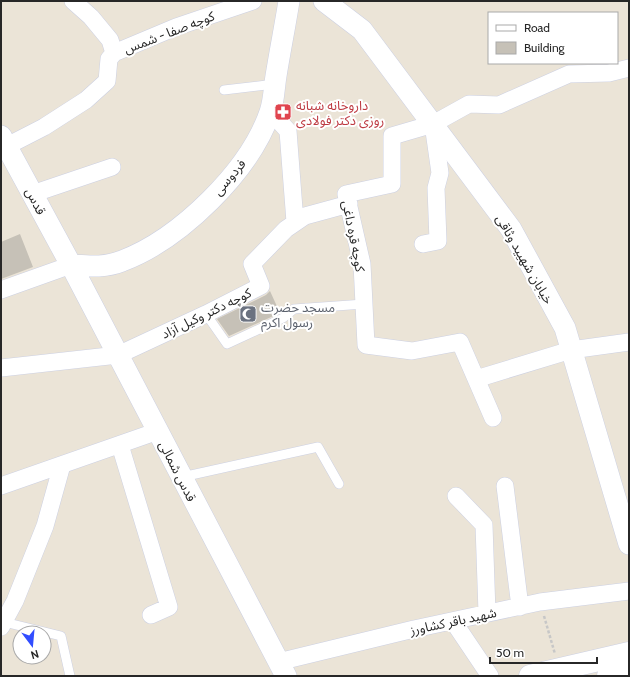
<svg xmlns="http://www.w3.org/2000/svg" width="630" height="677" font-family="Cabin,'Noto Sans Arabic',sans-serif">
	<rect width="100%" height="100%" fill="#ebe4d7"/>
	<path fill="#c6c1b7" d="M20,234L33,267L1,279V242Z
		M270,291L280,313L229,336L217,319L266,295Z"/>
	<g fill="none" stroke-linecap="round" stroke-linejoin="round">
		<g stroke="#ccd0e2" stroke-width="10">
			<path id="service" d="M224,90L275,84
				M206,314L227,344L283,318L294,309L364,304
				M182,477L318,447L339,484
				M4,622L61,636L70,676"/>
		</g>
		<g stroke="#ccd0e2" stroke-width="18">
			<path id="minor" d="M73,1L91,17L110,40L114,53
				M270,111L288,131L295,222
				M7,146L44,127L86,100L107,81L109,59L114,53L176,27L253,1
				M32,194L112,167
				M423,244L438,241L436,188L440,173L433,124
				M1,290L71,265
				M1,368L118,355L206,314L261,286L252,264L286,229L305,216L349,204
				M476,379L571,350L629,342
				M493,418L460,342L412,351L366,345L362,264L346,194L392,184V136L433,124L469,104L499,105L569,74L609,73L629,68
				M120,445L169,607L151,615
				M1,486L158,431
				M505,486L520,607
				M456,496L484,525L487,613
				M453,621L490,676
				M1,627L15,601L45,526L62,465
				M278,662L414,629L540,602L629,591"/>
		</g>
		<g stroke="#ccd0e2" stroke-width="22">
			<path id="tertiary" d="M324,1L362,30L511,229L565,328L629,544
				M1,136L71,265L286,676
				M71,265C88,266 105,268 122,261C180,239 250,171 270,112C274,101 274,88 276,76C280,51 285,26 289,1"/>
		</g>
		<g stroke="#ccd0e2" stroke-width="23">
			<path id="secondary" d="M530,676L629,653
				M608,676L629,671"/>
		</g>
		<path stroke="#c7c7c7" stroke-width="2.5" stroke-dasharray="3 2" stroke-linecap="butt" d="M544,616L555,654"/>
		<use href="#service" stroke="#fff" stroke-width="9"/>
		<use href="#minor" stroke="#fff" stroke-width="17"/>
		<use href="#tertiary" stroke="#fff" stroke-width="21"/>
		<use href="#secondary" stroke="#fff" stroke-width="22"/>
	</g>
	<defs>
		<g id="pharmacy-square" transform="scale(0.9)"><rect x="-9" y="-9" width="18" height="18" rx="4" fill="#e0444e" stroke="#fff"/><path d="M-2-6h4v4h4v4h-4v4h-4v-4h-4v-4h4Z" fill="#fff"/></g>
		<g id="mosque-square" transform="scale(0.9)"><rect x="-9" y="-9" width="18" height="18" rx="4" fill="#6b7280" stroke="#fff"/><path d="M3.5-4.9A6 6 0 1 0 3.5 4.9A5 5 0 1 1 3.5-4.9Z" fill="#fff"/></g>
	</defs>
	<g fill-rule="evenodd">
		<use href="#pharmacy-square" x="283" y="112"/>
		<use href="#mosque-square" x="248" y="314"/>
	</g>
	<g text-anchor="middle" stroke-width="4" stroke-linejoin="round" paint-order="stroke">
		<g font-size="13" fill="#272727" stroke="#fff">
			<text transform="translate(169 32) rotate(-21)" y="5">کوچه صفا - شمس</text>
			<text transform="translate(229 177) rotate(-50)" y="5">فردوسی</text>
			<text transform="translate(36 201) rotate(62)" y="5">قدس</text>
			<text transform="translate(354 236) rotate(79)" y="5">کوچه قره داغی</text>
			<text transform="translate(525 259) rotate(60)" y="5">خیابان شهیید وثاقی</text>
			<text transform="translate(206 313) rotate(-26)" y="5">کوچه دکتر وکیل آزاد</text>
			<text transform="translate(178 471) rotate(63)" y="5">قدس شمالی</text>
			<text transform="translate(453 621) rotate(-12)" y="5">شهید باقر کشاورز</text>
		</g>
		<g font-size="13" fill="#be3a42" stroke="#fff" text-anchor="start">
			<text x="296" y="110">داروخانه شبانه<tspan x="296" dy="15">روزی دکتر فولادی</tspan></text>
		</g>
		<g font-size="13" fill="#5b616d" stroke="#fff" text-anchor="start">
			<text x="261" y="312">مسجد حضرت<tspan x="261" dy="15">رسول اکرم</tspan></text>
		</g>
	</g>
	<rect width="630" height="677" fill="none" stroke="#272727" stroke-width="4"/>
	<rect x="488" y="12" width="130" height="52" fill="#ffffff" stroke="#a9a9a9"/>
	<rect x="496" y="25" width="20" height="6" fill="#ffffff" stroke="#a9a9a9"/>
	<text x="524" y="32" font-size="12" fill="#272727">Road</text>
	<rect x="496" y="42" width="20" height="12" fill="#c6c1b7" stroke="#a9a9a9"/>
	<text x="524" y="52" font-size="12" fill="#272727">Building</text>
	<g transform="translate(32 645) rotate(164)"><circle r="19" fill="#ffffff" stroke="#a9a9a9"/>
	<path d="M0-3L7 15L0 10L-7 15Z" fill="#314dff"/>
	<text y="-6" font-size="11" font-weight="bold" text-anchor="middle" fill="#272727">N</text>
	</g>
	<path d="M490 657v6h107v-6" fill="none" stroke="#272727" stroke-width="2"/>
	<text x="496" y="657" font-size="12" fill="#272727" stroke="#ffffff" stroke-width="3" paint-order="stroke">50 m</text>
</svg>
